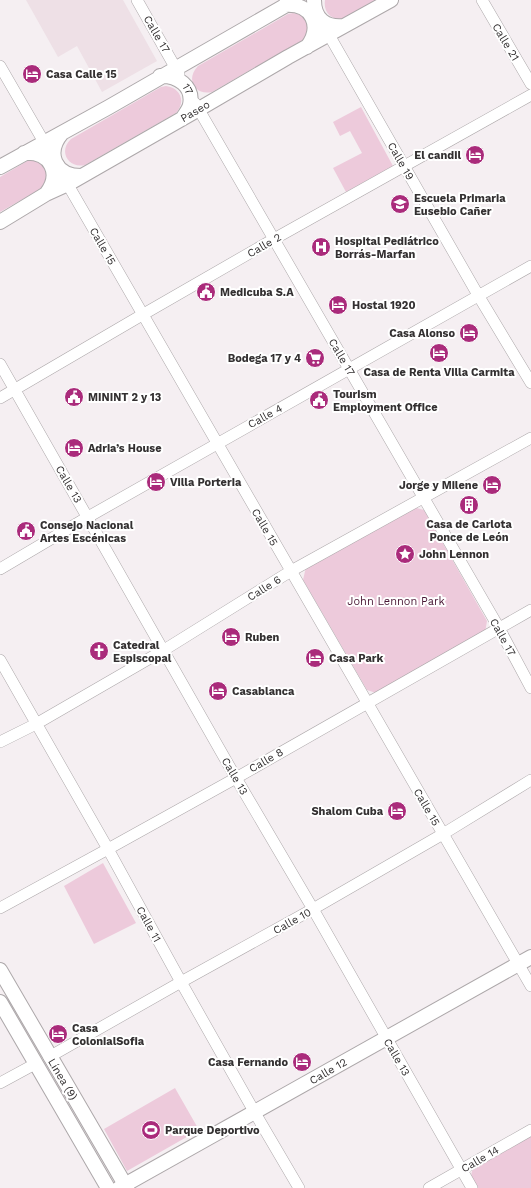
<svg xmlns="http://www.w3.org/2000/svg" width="531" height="1188" font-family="'Work Sans',sans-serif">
	<rect width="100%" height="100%" fill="#f5eff2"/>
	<path fill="#eee0e6" d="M26,0H123L157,61L102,92L77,46L58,57Z"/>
	<path fill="#edcadb" d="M325,0H377L345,19C332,21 323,13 325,0Z
		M293,13C303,14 310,21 308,31C308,34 305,38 303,40L212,92C195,96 185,79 198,66L288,14Z
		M166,86C181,88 186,102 176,113L85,165C68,169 58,151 71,139L161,87Z
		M361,107L393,166L346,192L333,168L362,153L350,131L340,136L333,122Z
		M29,160H34L49,169L44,187L0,212V177Z
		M413,507L424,510L487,621L485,633L376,693L367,690L303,580L306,567Z
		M103,863L136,923L94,944L64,886Z
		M175,1088L199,1130L127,1171L104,1129Z
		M531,1134V1188H477L471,1176L473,1167Z"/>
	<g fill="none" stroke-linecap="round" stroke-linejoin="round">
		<g stroke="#ada8aa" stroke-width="12">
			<path id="minor" d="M137,0L179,74
				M482,0L531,84
				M325,28L478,295L531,383
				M0,66L48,149
				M195,103L499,628L531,688
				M64,178L531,986
				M0,364L236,778L313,909L472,1188
				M0,398L142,315L274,239L531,95
				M0,569L88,517L531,266
				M0,660L108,849L181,982L255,1113L299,1188
				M0,742L36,724L164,650L291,571L531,438
				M0,908L108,849L236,778L531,610
				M49,1057L181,982L313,909L443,834L531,780
				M0,1083L35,1064
				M429,1188L531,1130"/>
		</g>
		<g stroke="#ada8aa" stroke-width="16">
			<path id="major" d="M314,0C314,19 326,28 344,26
				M285,5C312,3 323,26 307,47
				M160,76C177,75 194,86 190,105C189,110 185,114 182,119
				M62,133C45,153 55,176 81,176
				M24,153C51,151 62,174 46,194
				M0,167L109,107L295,0
				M0,222L46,194L68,184L199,109L288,57L391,0
				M0,970L127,1188
				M0,1002L108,1188
				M119,1188L531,957"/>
		</g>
		<use href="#minor" stroke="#fff" stroke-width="11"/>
		<use href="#major" stroke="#fff" stroke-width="14"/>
	</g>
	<defs>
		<g id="hotel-disc" transform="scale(1)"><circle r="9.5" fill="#aa2b7b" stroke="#fff"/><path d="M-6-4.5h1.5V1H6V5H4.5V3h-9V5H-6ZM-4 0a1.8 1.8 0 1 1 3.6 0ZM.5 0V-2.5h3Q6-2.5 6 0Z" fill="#fff"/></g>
		<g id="school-disc" transform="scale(1)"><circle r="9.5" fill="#aa2b7b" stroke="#fff"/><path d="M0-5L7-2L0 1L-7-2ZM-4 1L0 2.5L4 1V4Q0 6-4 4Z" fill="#fff"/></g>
		<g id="hospital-disc" transform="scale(1)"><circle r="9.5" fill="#aa2b7b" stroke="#fff"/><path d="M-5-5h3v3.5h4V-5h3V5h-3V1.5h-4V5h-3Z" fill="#fff"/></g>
		<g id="civic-disc" transform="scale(1)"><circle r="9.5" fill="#aa2b7b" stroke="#fff"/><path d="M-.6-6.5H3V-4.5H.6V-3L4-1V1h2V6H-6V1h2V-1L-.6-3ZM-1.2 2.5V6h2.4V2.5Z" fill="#fff"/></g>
		<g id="supermarket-disc" transform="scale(1)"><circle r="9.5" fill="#aa2b7b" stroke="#fff"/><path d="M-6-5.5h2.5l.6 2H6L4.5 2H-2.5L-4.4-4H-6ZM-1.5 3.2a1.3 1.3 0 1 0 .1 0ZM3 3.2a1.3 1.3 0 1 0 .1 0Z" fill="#fff"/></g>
		<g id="building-disc" transform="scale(1)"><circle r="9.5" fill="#aa2b7b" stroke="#fff"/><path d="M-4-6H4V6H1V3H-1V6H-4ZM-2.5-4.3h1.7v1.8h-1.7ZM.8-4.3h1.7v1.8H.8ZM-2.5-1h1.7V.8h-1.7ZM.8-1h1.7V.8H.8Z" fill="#fff"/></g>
		<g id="sight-disc" transform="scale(1)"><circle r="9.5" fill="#aa2b7b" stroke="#fff"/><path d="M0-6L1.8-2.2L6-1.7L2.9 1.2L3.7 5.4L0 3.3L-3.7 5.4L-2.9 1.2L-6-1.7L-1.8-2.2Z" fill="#fff"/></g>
		<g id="church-disc" transform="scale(1)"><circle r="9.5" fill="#aa2b7b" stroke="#fff"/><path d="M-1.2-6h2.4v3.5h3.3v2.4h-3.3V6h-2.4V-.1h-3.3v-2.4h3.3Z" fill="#fff"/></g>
		<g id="stadium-disc" transform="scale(1)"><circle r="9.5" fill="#aa2b7b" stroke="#fff"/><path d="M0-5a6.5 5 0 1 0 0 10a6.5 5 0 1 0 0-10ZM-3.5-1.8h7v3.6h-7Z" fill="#fff"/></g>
	</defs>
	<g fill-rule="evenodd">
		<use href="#hotel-disc" x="32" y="74"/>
		<use href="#hotel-disc" x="475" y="155"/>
		<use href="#school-disc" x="400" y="204"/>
		<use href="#hospital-disc" x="321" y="247"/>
		<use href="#civic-disc" x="206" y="292"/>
		<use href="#hotel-disc" x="338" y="305"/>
		<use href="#hotel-disc" x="469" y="333"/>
		<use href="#hotel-disc" x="439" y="353"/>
		<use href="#supermarket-disc" x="315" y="358"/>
		<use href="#civic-disc" x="74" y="397"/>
		<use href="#civic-disc" x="319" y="400"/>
		<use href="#hotel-disc" x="74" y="448"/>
		<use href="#hotel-disc" x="156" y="482"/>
		<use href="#hotel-disc" x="492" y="485"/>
		<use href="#building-disc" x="469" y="505"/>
		<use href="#civic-disc" x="26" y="531"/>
		<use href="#sight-disc" x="405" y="554"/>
		<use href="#hotel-disc" x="231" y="637"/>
		<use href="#church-disc" x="99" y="651"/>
		<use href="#hotel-disc" x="315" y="658"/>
		<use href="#hotel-disc" x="218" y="691"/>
		<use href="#hotel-disc" x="397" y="811"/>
		<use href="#hotel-disc" x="58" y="1034"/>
		<use href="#hotel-disc" x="302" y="1062"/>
		<use href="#stadium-disc" x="151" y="1130"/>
	</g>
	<g text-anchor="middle" stroke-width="4" stroke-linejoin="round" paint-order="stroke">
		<g font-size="11" fill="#333031" stroke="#fff">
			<text transform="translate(157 34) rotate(60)" y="4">Calle 17</text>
			<text transform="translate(506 42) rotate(59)" y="4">Calle 21</text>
			<text transform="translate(188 89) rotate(61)" y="4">17</text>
			<text transform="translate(195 111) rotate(-30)" y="4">Paseo</text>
			<text transform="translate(401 161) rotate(60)" y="4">Calle 19</text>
			<text transform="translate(264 245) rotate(-30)" y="4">Calle 2</text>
			<text transform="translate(103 246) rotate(60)" y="4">Calle 15</text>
			<text transform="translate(342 357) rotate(60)" y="4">Calle 17</text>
			<text transform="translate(265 416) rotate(-29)" y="4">Calle 4</text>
			<text transform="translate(69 484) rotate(60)" y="4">Calle 13</text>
			<text transform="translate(265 527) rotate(60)" y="4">Calle 15</text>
			<text transform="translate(264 588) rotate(-32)" y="4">Calle 6</text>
			<text transform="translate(503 637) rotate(61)" y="4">Calle 17</text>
			<text transform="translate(266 760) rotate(-30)" y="4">Calle 8</text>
			<text transform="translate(235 776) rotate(60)" y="4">Calle 13</text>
			<text transform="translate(427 807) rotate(60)" y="4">Calle 15</text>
			<text transform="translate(292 921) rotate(-29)" y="4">Calle 10</text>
			<text transform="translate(149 924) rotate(61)" y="4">Calle 11</text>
			<text transform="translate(397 1057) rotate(60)" y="4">Calle 13</text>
			<text transform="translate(328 1071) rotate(-30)" y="4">Calle 12</text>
			<text transform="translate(63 1079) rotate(59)" y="4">Línea (9)</text>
			<text transform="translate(480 1159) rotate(-30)" y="4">Calle 14</text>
		</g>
		<g font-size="11" font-weight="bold" fill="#333031" stroke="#fff" text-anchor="start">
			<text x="46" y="78">Casa Calle 15</text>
			<text x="461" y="159" text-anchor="end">El candil</text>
			<text x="414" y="202">Escuela Primaria<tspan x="414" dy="13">Eusebio Cañer</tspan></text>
			<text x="335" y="245">Hospital Pediátrico<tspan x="335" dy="13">Borrás-Marfan</tspan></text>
			<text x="220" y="296">Medicuba S.A</text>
			<text x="352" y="309">Hostal 1920</text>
			<text x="455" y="337" text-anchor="end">Casa Alonso</text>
			<text x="301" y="362" text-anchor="end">Bodega 17 y 4</text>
			<text x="439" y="376" text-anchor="middle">Casa de Renta Villa Carmita</text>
			<text x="333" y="398">Tourism<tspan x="333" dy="13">Employment Office</tspan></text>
			<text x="88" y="401">MININT 2 y 13</text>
			<text x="88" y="452">Adria’s House</text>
			<text x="170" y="486">Villa Porteria</text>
			<text x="478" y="489" text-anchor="end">Jorge y Milene</text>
			<text x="469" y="528" text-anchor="middle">Casa de Carlota<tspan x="469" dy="13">Ponce de León</tspan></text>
			<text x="40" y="529">Consejo Nacional<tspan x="40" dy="13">Artes Escénicas</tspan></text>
			<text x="419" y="558">John Lennon</text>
			<text x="245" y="641">Ruben</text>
			<text x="113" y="649">Catedral<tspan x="113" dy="13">Espiscopal</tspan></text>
			<text x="329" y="662">Casa Park</text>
			<text x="232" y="695">Casablanca</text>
			<text x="383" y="815" text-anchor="end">Shalom Cuba</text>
			<text x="72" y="1032">Casa<tspan x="72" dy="13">ColonialSofia</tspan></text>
			<text x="288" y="1066" text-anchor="end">Casa Fernando</text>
			<text x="165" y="1134">Parque Deportivo</text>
		</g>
		<g font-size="11" fill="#491734" stroke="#fff">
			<text x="396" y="605">John Lennon Park</text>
		</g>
	</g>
</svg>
